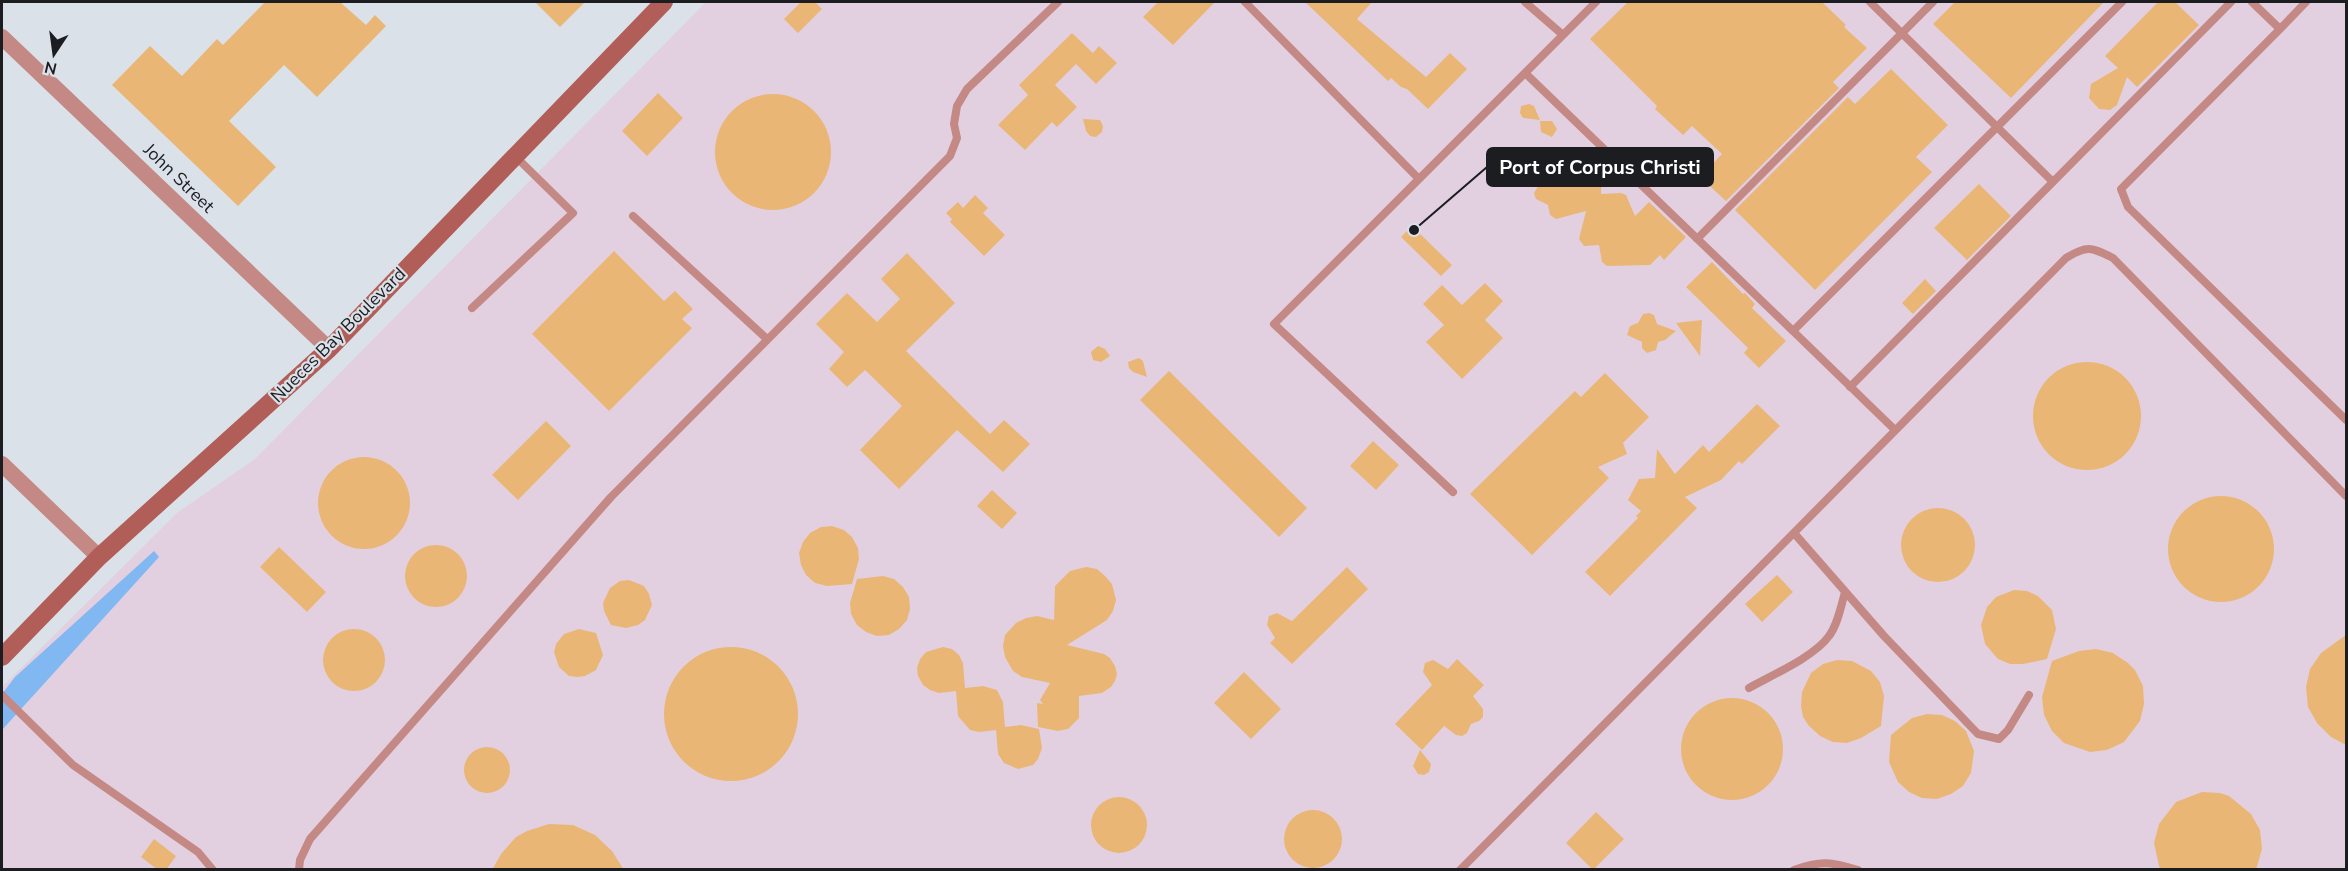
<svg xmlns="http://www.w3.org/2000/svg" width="2348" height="871" font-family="'Nunito Sans',sans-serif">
	<rect width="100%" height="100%" fill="#dbe1e8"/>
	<path fill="#e2d0e1" d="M706,2H2346V869L2,870V687L177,513L255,459Z"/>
	<path fill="#81b8f2" d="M154,551L159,557L2,730V694L15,677Z"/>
	<path fill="#eab675" d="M265,2H340L366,25L375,15L386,26L317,97L284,65L229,121L276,167L238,206L112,85L150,46L182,76L217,39L223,45Z
		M535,2H585L560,27Z
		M801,2H815L822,9L798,33L784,19Z
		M1158,2H1215L1173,45L1143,17Z
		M1305,2H1372L1357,19L1426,77L1450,53L1467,69L1428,109L1407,89L1401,87L1391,78L1388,81Z
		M1628,2H1822L1846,25L1844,27L1867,48L1833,82L1839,88L1726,201L1700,177L1722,154L1692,126L1683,135L1655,109L1657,106L1590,39Z
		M1955,2H2104L2011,98L1933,24Z
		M2158,2H2175L2199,25L2137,87L2127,77L2117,105L2110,110L2099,109L2089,98L2091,84L2118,68L2105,56Z
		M1072,33L1093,53L1099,46L1117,63L1096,84L1076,64L1055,85L1077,107L1057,127L1052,122L1025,150L998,125L1028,95L1019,85Z
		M1891,69L1948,125L1916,157L1932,172L1815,290L1735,210L1848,97L1855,104Z
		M658,93L683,118L647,156L622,131Z
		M715 152a58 58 0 1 1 116 0a58 58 0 1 1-116 0Z
		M1529,104L1534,106L1540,120L1523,118L1520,113L1521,106Z
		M1083,119L1100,120L1103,126L1102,132L1096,137L1090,136L1086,131Z
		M1540,121H1552L1557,129L1552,137L1541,132Z
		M1577,151L1583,153L1587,165L1597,168L1602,172L1601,194L1621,193L1626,195L1635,216L1649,202L1686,237L1664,260L1660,255L1650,265L1607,266L1602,262L1599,245L1584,246L1579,239L1586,211L1556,219L1550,215L1548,205L1536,199L1534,193L1554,160Z
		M1979,184L2011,216L1967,260L1934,228Z
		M975,195L988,208L983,213L1005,235L984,256L950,222L952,219L946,213L958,202L963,208Z
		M1412,226L1452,265L1441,276L1401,237Z
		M614,251L664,301L675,291L693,309L682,319L692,328L609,411L532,334Z
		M907,253L955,303L906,351L990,434L1004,420L1030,444L1003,472L957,430L899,489L860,450L902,406L865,370L847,387L829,369L844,352L816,324L847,293L877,322L900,299L881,279Z
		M1712,262L1743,294L1745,293L1755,304L1752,308L1786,341L1759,368L1744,353L1748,348L1686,287Z
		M1925,279L1936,291L1913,314L1902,303Z
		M1485,283L1503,301L1485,320L1503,338L1462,379L1426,342L1444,325L1423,304L1442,285L1462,305Z
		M1649,313L1654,315L1657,324L1676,331L1665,340L1658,342L1656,350L1647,353L1642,348V342L1627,335L1630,326L1638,323L1643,314Z
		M1702,320L1700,356L1676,323Z
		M1098,346L1105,349L1110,356L1101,362L1093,360L1091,352Z
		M1139,358L1143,361L1147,377L1133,372L1129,368L1128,362Z
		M2033 416a54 54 0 1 1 108 0a54 54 0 1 1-108 0Z
		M1169,371L1307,508L1279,537L1140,400Z
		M1605,373L1649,417L1623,443L1627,454L1598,467L1609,478L1532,555L1470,494L1575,391L1581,397Z
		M1757,404L1780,426L1742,464L1739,461L1721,480L1685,497L1697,508L1610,596L1585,572L1638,518L1636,516L1641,511L1628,500L1639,479L1655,478L1657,449L1675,474L1703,445L1709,452Z
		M546,421L571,446L518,500L492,475Z
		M1373,441L1399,465L1376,490L1350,466Z
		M318 503a46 46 0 1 1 92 0a46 46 0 1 1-92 0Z
		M992,490L1017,513L1002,529L977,506Z
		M2168 549a53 53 0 1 1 106 0a53 53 0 1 1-106 0Z
		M1901 545a37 37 0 1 1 74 0a37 37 0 1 1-74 0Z
		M832,526L844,530L852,537L858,548L859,559L852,584L827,586L815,583L806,575L801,565L799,553L803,542L810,533L821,527Z
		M405 576a31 31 0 1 1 62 0a31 31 0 1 1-62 0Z
		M279,547L326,592L307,612L260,567Z
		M1086,567L1097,569L1105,576L1112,584L1116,600L1113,611L1107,620L1067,645L1104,654L1110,658L1115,666L1117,674L1115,681L1111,687L1102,693L1079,696V718L1068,729L1058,731L1038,727L1037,703L1043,704L1040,700L1050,683L1022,677L1013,671L1005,657L1003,646L1005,635L1016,623L1026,618L1037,616L1054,620L1055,586L1070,571Z
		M1347,567L1368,589L1292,664L1270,643L1275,638L1267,625L1269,616L1277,613L1292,621Z
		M1777,575L1793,592L1762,622L1745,604Z
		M883,576L894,579L903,587L909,597L910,609L907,620L899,629L889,635L877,636L866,632L857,625L851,614L850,603L857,579Z
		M629,580L644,586L649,594L652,605L645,620L638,625L626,628L611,625L604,611L603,603L610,588L620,581Z
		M2014,590L2027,591L2038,596L2052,610L2056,629L2047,659L2023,664H2010L1998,659L1985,644L1981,625L1987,607L1996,597Z
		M579,629L596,633L603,655L596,670L585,676L577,677L569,676L559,667L554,652L556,644L564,634Z
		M323 660a31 31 0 1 1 62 0a31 31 0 1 1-62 0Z
		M2346,635V745L2331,737L2317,723L2308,707L2306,687L2310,669L2321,653Z
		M943,647L952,649L959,655L963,663L965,688L983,686L997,690L1003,702L1005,727L1021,725L1039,729L1042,748L1038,759L1033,765L1018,769L1004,763L998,754L996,730L979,732L970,730L958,716L956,691L939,693L930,690L923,685L918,676L917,668L920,659L926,652Z
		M664 714a67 67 0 1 1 134 0a67 67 0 1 1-134 0Z
		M2096,649L2113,653L2128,663L2135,670L2143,686L2144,704L2140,721L2124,742L2107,750L2090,752L2064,743L2052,731L2044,715L2042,697L2052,661L2079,651Z
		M1457,659L1484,685L1473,696L1483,709V717L1479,721L1471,724L1467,733L1462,736L1456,735L1444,726L1422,750L1395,724L1432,685L1423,672L1425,663L1433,660L1448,669Z
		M1837,660L1852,661L1871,671L1880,682L1884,696L1881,726L1861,738L1847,743L1833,742L1820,736L1809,726L1803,717L1801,706L1802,692L1811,673L1823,664Z
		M1244,672L1281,709L1251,739L1214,703Z
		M1681 749a51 51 0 1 1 102 0a51 51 0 1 1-102 0Z
		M1927,714L1942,715L1955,721L1966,731L1974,751L1971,773L1963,786L1951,794L1937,799L1922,798L1909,792L1898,782L1889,762L1891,735L1912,718Z
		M464 770a23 23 0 1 1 46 0a23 23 0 1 1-46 0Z
		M1420,750L1431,764L1429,772L1424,775L1418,774L1413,766Z
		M2202,792L2220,793L2229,796L2251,814L2260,830L2261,839L2262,849L2256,870H2160L2154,843L2159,824L2176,802Z
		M1091 825a28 28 0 1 1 56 0a28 28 0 1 1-56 0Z
		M1284 839a29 29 0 1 1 58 0a29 29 0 1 1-58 0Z
		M1596,812L1624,839L1593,870L1566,843Z
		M549,824L573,825L595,835L612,851L624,870H492L501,854L516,837L527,831Z
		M154,839L176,856L166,870H158L141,857Z"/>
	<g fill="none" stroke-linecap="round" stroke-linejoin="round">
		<path stroke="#c48984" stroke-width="8" d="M1245,2L1419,179
			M1525,2L1563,35
			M1870,2L2053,182
			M2252,2L2280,29L2121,189L2128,207L2346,420
			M2280,29L2306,2
			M1525,73L1793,331L2122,2
			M633,216L767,339
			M1697,239L1933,2
			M472,308L573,213L514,155
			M1793,331L1895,430
			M1850,387L2231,2
			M1453,492L1274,324L1596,2
			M1794,533L1884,636L1978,734L1999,739L2008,730L2029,695
			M1749,688C1772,675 1814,657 1829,636C1838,624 1841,606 1845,592
			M2,695L73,765L198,852L213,870
			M299,870L300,860L310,839L611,497L950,156L957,138L954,124L957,106L967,89L1058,2
			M1460,870L2066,258C2087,245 2091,247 2113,258L2346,496
			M1794,870C1821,860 1831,862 1858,870"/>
		<path stroke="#c48984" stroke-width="16" d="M2,37L329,349
			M2,464L99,557"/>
		<path stroke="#b15d58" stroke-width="18" d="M2,657L99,557L329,349L664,2"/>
	</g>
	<g text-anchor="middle" stroke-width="4.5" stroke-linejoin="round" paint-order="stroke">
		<g font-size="18" fill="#1b1d20" stroke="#dbe1e8">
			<text transform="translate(179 178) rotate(44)" y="6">John Street</text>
			<text transform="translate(338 335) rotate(-45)" y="6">Nueces Bay Boulevard</text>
		</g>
	</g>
	<path fill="none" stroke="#1b1d20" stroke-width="2" d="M1414 230L1487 167"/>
	<circle fill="#1b1d20" stroke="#dbe1e8" stroke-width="2" cx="1414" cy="230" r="6"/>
	<rect fill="#1b1d20" stroke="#1b1d20" stroke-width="2" x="1487" y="148" width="226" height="38" rx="6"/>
	<g font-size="20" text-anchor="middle" font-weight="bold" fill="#fff">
		<text x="1600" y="174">Port of Corpus Christi</text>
	</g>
	<rect width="2348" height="871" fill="none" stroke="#1b1d20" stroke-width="6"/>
	<g transform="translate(54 54) rotate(193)" stroke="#dbe1e8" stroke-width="4.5" paint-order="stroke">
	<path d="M0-4.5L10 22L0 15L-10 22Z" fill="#1b1d20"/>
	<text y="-9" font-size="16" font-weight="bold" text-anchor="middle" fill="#1b1d20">N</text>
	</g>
</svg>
